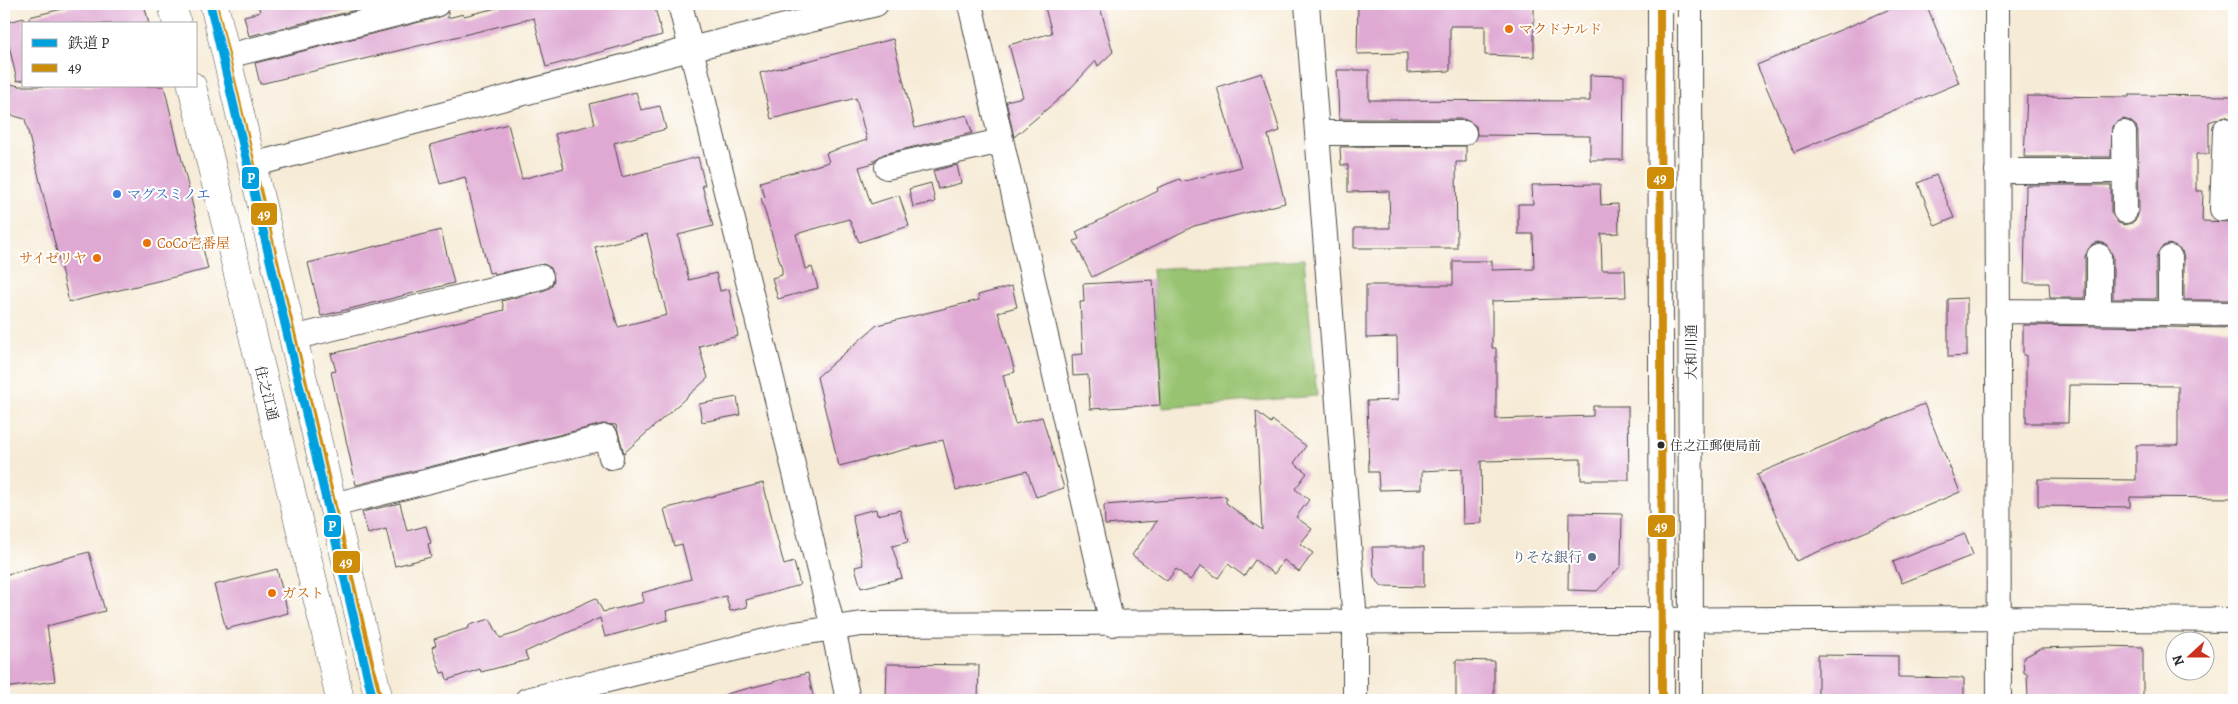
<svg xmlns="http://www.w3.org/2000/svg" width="2238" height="704" font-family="Alegreya,'Noto Serif JP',serif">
	<rect width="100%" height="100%" fill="#fff"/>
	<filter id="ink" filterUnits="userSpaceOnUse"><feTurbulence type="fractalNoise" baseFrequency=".02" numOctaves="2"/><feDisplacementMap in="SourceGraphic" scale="10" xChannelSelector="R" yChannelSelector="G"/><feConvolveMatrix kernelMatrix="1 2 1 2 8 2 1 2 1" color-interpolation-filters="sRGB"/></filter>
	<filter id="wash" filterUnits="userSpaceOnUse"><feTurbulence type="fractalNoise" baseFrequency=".0096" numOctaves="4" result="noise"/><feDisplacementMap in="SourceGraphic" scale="20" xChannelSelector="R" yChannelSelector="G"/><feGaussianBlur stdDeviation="1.12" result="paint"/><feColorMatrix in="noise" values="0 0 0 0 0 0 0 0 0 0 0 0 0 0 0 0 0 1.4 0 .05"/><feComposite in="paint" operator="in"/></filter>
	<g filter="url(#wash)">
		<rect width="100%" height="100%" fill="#f6ebd6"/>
		<path fill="#98c370" stroke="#62774e" d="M1304,259L1317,396L1163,408L1152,269Z"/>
		<g id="blocks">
			<path fill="#dfa9d3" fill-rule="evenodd" d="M83,4H144L149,24H30L29,17Z
				M258,4H381L249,36L244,16L260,12Z
				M513,4H654L662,35L546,67L534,18L260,84L255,63L440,17L448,12V18L463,14L464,16Z
				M1044,4H1099L1113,52L1098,66L1096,61L1067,92L1014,137L1006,101L1023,97L1009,45L1052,33Z
				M1358,4H1534V57L1485,55V26H1450V71L1407,73V53L1357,54Z
				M1902,4H1926L1959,83L1794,152L1757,65Z
				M24,18V80L17,81L4,23Z
				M893,39L915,128L967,115L972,133L884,154L874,160V163L859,167L871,204L899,195L909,226L859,242L849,219L796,234L805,269L812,267L818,288L778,299L772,278L782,275V269L761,198L765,197L760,182L829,162L826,153L867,140L856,98L771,119L760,73Z
				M1337,70H1369V100L1590,101V75L1624,76L1623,160H1590V136L1477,135L1476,126L1464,119H1339Z
				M1262,73L1280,131L1268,135L1285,203L1194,226L1092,277L1074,241L1079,239L1076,232L1158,191L1157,188L1180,179L1181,182L1241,167L1217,87Z
				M7,83L19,86H164L208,269L69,302L25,119L4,113Z
				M636,92L641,110L660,106L666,129L614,143L622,177L698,157L705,185H702L713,226L678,235L689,280L716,273L720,291L729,289L738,336L699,346L708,378L624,453L616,425L603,424L356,485L331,372L336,371L331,354L504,310L502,301L545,290L551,287L554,280L551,268L544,264L495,274L494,272L489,273L465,177L440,184L430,145L508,124L522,179L564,168L555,134L595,124L590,104ZM647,234L667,315L618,327L595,247Z
				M2129,95L2234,96V120L2225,116L2209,122V154H2196V191H2203L2202,221L2234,222V300H2184V258L2182,251L2170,244L2163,246L2156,258V299H2113V256L2106,244L2099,242L2092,244L2085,256V298H2050L2049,283H2024L2026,185H2111V212L2118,223L2125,225L2132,223L2137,218L2139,211L2138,133L2136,126L2130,121L2123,119L2112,126L2111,157H2024L2027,96L2129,97Z
				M1466,146V162H1456L1457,248H1354V228H1390L1389,191L1348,192V165H1341L1340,147Z
				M957,165L961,183L938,189L933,171Z
				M1936,175L1954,218L1935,226L1918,183Z
				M931,183L935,202L913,207L909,189Z
				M1600,184L1601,205L1618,204L1619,233L1601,234L1602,270H1625L1626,297L1492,301V348H1496V419L1593,416V406H1628L1629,480H1581V459L1481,461L1482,523L1463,524L1462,469L1422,471V489L1379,490L1378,472H1369L1367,401L1398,400L1397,337L1366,338V285H1453V261H1492V270L1534,269L1533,234H1518V204H1533L1532,185Z
				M441,230L454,283L321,316L308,263Z
				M1153,280L1160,405L1090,409L1088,375L1073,376L1072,355L1083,354L1080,302H1084L1083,284Z
				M1012,286L1017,307L998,312L1015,372L1003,375L1015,424L1042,417L1064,488L1036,497L1027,471L956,490L943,440L839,466L817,377L877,325L979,300L978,295Z
				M1967,298V356L1948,357V299Z
				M2023,325L2234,328V498L2130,497V507L2038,506V479L2136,480V445H2178V386L2069,385L2068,423H2026V355H2023Z
				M737,397L740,415L702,422L699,404Z
				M1924,404L1960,492L1796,561L1757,474Z
				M1256,411L1271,423L1272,420L1306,446L1294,463L1307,473L1295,489L1309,500L1296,517L1312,529L1300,544L1313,553L1299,572L1284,560L1274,574L1255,560L1244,576L1228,564L1218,578L1201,566L1190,580L1176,569L1167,581L1132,555L1157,521L1105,525L1104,505L1226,496V503L1262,530Z
				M763,483L784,565L794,562L800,585L746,600L747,607L730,611L726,596L666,611L668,620L605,637L600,618L525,652L528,660L481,672L480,669L447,680L445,672L441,673L432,647L436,645L434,639L469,628V625L490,619L500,638L517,633L596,598L603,612L644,602L642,593L691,579L682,544L674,546L664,509Z
				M400,503L407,531L426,526L431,543L428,544L431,557L395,566L386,529L368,534L362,512Z
				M876,509L877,515L900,510L908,542L892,546L902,578L861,588L855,567L863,565L852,515Z
				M1569,513L1622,514L1621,566L1597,591L1568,590Z
				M1965,534L1973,555L1902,583L1893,562Z
				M1372,547H1424V587L1382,586L1374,578Z
				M89,552L105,611L47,626L55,681L4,688V575Z
				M277,569L288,613L226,629L214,585Z
				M2104,646L2143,647V700H2028L2027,673H2024L2023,658L2041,648Z
				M1818,655L1898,656V677L1964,678V700H1818Z
				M1456,660L1494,661V700L1456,699Z
				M887,664L979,665L978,700H886Z
				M808,673L814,700H727L726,694Z"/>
		</g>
	</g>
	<g filter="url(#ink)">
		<use href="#blocks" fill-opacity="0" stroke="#494845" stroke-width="1"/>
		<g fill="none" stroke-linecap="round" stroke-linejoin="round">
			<g stroke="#494845" stroke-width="26">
				<path id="minor" d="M680,4L833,628L848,700
					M970,4L1112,624
					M1307,4L1355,622V700
					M1660,4L1662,700
					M1690,4L1691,700
					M1997,4L1999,700
					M227,56L437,4
					M1317,133H1464
					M2124,133L2125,211
					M252,165L690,49L876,4
					M887,167L1001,141
					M1997,171H2124
					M2222,209L2225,130
					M1997,311L2234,314
					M2099,312V256
					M2170,313V258
					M293,338L541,277
					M333,505L606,437L611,457
					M527,700L794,634L862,624L1999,618L2234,620"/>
			</g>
			<g stroke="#494845" stroke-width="29">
				<path id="major" d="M172,4L177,24
					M214,4L379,700
					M192,86L326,634L340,700"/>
			</g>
			<use href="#minor" stroke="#fff" stroke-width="24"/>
			<use href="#major" stroke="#fff" stroke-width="28"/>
			<g stroke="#fff" stroke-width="11">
				<path id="bus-1" d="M214,4L379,700
					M1660,4L1662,700"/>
			</g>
			<use href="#bus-1" stroke="#ce8d09" stroke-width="8"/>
			<g stroke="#fff" stroke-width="12">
				<path id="rail-1" d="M210,4L373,700"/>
			</g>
			<use href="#rail-1" stroke="#00a0de" stroke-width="9"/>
		</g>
	</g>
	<g fill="#e8710a" stroke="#fff" stroke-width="2">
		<circle cx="1509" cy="29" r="5"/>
		<circle cx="147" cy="243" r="5"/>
		<circle cx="97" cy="258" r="5"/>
		<circle cx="272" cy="593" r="5"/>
	</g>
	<circle fill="#3f7fe0" stroke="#fff" stroke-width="2" cx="117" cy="194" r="5"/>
	<circle fill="#2b2b2b" stroke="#fff" stroke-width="2" cx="1661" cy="445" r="4.5"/>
	<circle fill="#5c6f8a" stroke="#fff" stroke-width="2" cx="1592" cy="557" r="5"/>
	<g text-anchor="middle" stroke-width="4" stroke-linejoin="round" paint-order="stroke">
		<g font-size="13" fill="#2b2b2b" stroke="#fff" text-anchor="start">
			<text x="1670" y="450">住之江郵便局前</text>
		</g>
		<g font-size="14" fill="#c56008" stroke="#fff" text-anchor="start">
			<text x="1519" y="34">マクドナルド</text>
			<text x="157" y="248">CoCo壱番屋</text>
			<text x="87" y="263" text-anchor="end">サイゼリヤ</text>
			<text x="282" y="598">ガスト</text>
		</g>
		<g font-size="14" fill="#366cbe" stroke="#fff" text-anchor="start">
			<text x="127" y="199">マグスミノエ</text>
		</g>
		<g font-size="14" fill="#2b2b2b" stroke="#fff">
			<text transform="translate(1691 352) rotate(-90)" y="5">大和川通</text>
			<text transform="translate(267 393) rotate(76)" y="5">住之江通</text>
		</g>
		<g font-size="14" fill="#4e5e75" stroke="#fff" text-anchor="end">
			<text x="1582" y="562">りそな銀行</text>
		</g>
	</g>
	<g stroke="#fff" stroke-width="2">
		<rect x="241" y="166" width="19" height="24" rx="5" fill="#00a0de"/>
		<rect x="1646" y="166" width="29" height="24" rx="5" fill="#ce8d09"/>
		<rect x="250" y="202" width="28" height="24" rx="5" fill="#ce8d09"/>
		<rect x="323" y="514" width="19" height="24" rx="5" fill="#00a0de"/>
		<rect x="1647" y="514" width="29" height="24" rx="5" fill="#ce8d09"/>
		<rect x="332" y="550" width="29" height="24" rx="5" fill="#ce8d09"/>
	</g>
	<g font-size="14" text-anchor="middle" font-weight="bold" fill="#fff">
		<text x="251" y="183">P</text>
		<text x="1660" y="183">49</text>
		<text x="264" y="219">49</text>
		<text x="332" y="531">P</text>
		<text x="1661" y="531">49</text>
		<text x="346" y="567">49</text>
	</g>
	<rect width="2238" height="704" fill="none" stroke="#fff" stroke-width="20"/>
	<rect x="22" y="22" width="175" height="65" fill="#ffffff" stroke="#aaaaaa"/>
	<rect x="32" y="39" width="25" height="8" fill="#00a0de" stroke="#aaaaaa"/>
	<text x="68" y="48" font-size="15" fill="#2b2b2b">鉄道 P</text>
	<rect x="32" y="64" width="25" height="8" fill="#ce8d09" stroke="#aaaaaa"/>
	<text x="68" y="72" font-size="15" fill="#2b2b2b">49</text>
	<g transform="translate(2190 656) rotate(249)"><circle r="24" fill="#ffffff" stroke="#aaaaaa"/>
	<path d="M0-4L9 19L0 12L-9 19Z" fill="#c8321e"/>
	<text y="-8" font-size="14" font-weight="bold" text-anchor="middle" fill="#2b2b2b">N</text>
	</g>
</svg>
